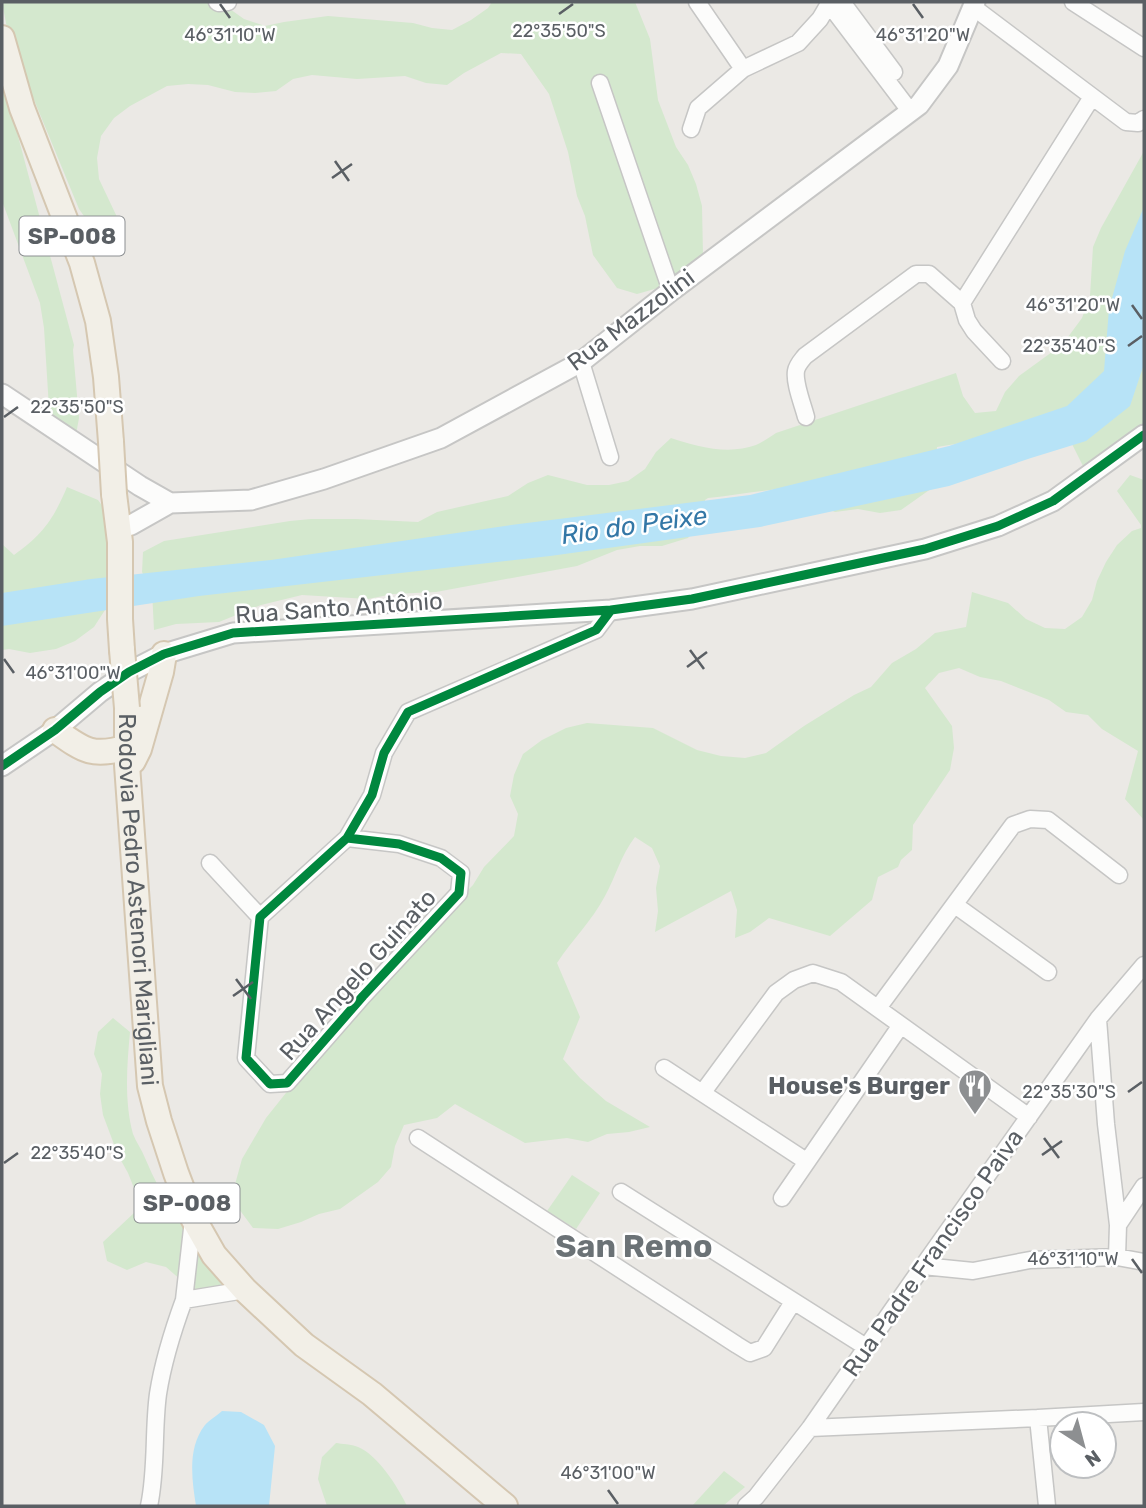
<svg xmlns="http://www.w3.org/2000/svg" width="1146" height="1508" font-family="Rubik,sans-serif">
	<rect width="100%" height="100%" fill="#ebe9e5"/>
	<path fill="#d4e8ce" d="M2,2H220L244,19L265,26L284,22L328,16L413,23L432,28L452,30L471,20L488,8L492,2H635L650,39L658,100L676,147L688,165L696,184L702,206L703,255L658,288L637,294L617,288L593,255L585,216L577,196L568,152L549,94L521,54L501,53L464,73L447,85L426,83L405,76L357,79L312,75L293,79L276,91L255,93L235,92L208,85L188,84L167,86L130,106L114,118L101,136L97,158L99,179L117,217L112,237L91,226L79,209L9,39Z
		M2,61L4,84L74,345L73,350L79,418L75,440L50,424L44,328L40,303L2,201Z
		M1144,151V424L1131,439L1095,465L1083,466L1072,444L1041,430L937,447L935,486L901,510L880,513L858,509L835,512L816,504L802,488C771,488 739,495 708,498L705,500L702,521L688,538L662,546H640L617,550L577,566L436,592L393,594L368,599L302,595L261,605L219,622L176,624L154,630L152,591L142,572L143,552L164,541L290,521L311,519H356L418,522L437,512L508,496L528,483L548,475L587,485H609L628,481L645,469L656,452L671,438C697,447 729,455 756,445C763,442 770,437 776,433L956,373L963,396L975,413L996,411L1005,392L1019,376L1052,352L1068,337L1082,318L1090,296L1093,247L1101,228Z
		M1130,475L1144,480V820L1125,799L1138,751L1102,729L1088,715L1066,712L1049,700L1001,681L980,677L959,668L939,673L925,688L952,726L954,748L950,770L913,825L912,850L901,860L898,867L878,877L872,900L830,936L769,918L750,932L735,938L737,910L731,891L655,932L658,911L656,888L660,866L652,848L635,837C621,855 616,876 605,896C592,921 572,940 557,963L580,1017L563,1059L580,1078L606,1101L650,1127L629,1132L607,1134L588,1142L567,1138L525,1143L455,1104L437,1118L404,1125L395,1146L391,1167L378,1182L340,1209L319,1214L301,1222L278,1229L253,1228L239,1209L234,1188L242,1159L266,1118L372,985L459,899L473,885L484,867L514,836L518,814L510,796L514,775L523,754L542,740L566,728L587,723L653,728L697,750L721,756L745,758L766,753L804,726L854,695L871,687L892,663L916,649L935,633L966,627L972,592L1008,603L1026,619L1045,628L1065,629L1082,617L1092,600L1097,581L1106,562L1117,545L1132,531L1141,528V525L1117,491Z
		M67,487L98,500L114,522L105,610L94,627L75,641L56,649L30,653L9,649L2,650V544L14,555C43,534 53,520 67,487Z
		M113,1018L130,1032C127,1065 124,1101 133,1134C136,1142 142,1150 145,1158C164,1204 192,1241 221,1282L219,1298L199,1291L182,1281L166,1267L146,1262L127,1270L107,1261L103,1242L134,1213L136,1193L128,1173L118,1155L103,1115L100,1094L102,1074L94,1054L98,1032Z
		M572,1175L600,1193L576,1229L547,1211Z
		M336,1443C342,1444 351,1444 358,1447C378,1455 398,1487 407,1506H327L318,1479L322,1457Z
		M724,1471L745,1487L723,1506H692Z"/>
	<path fill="#b7e3f7" d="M1144,207V364L1130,406L1086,441L1031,458L949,486L760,527L550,556L199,596L2,626V593L91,579L271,560L511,525L750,495L949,446L1067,406L1104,371L1109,309L1125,251Z
		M222,1411L241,1412L264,1425L275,1446L269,1506H196C192,1480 187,1448 205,1425C209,1420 217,1416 222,1411Z"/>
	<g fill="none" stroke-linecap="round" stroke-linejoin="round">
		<g stroke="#c6c6c5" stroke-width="19">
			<path id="minor" d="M217,2L219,3L228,2
				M697,2L743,69
				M842,2L894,72
				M1073,2L1144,48
				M829,4L910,111
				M973,7L1126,122L1138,123L1144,119
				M600,83L671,291
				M691,129L698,108L743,69L798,43L820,19L830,2
				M962,303L1092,97
				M581,362L610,457
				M806,417C803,405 794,383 796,371C797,365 801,361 805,356L916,274H929L962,303L967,320L974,331L1002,361
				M347,838L399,844L441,858L461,873L459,893L363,996L287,1083L270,1084L246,1058L260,917L347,838L372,795L384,753L408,712L596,630L611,610
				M210,863L260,917
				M955,905L1048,972
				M878,1008L1013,825L1030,819L1048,820L1119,875
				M1098,1019L1106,1124L1118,1225L1117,1257
				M664,1068L806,1161
				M703,1092L776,993L794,980L813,973L841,982L1029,1117
				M418,1138L737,1345L750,1353L764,1348L793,1302
				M621,1192L866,1347
				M782,1198L901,1025
				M1118,1225L1144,1186
				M923,1266L973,1271L1030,1260L1117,1257L1144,1262
				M184,1300L193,1220
				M1038,1418L1047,1506
				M810,1428L1038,1418L1144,1412
				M149,1506C157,1469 153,1431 158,1394C163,1362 173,1330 184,1300L245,1290
				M746,1506L756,1497L810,1428L911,1283L1098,1019L1144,965"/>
		</g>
		<g stroke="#c6c6c5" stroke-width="23">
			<path id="tertiary" d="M2,394L140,486L170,503
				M120,528L131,525L170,503L251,500L324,479L441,438L581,362L671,291L919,105L948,66L975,2
				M2,766L55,730L100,692L129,672L164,654L233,633L611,610L692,599L804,575L925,549L998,526L1053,501L1144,435"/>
		</g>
		<g stroke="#d5c7b1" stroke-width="28">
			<g id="primary">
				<path d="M2,38L22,108L82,263L98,321L106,377L111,442"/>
				<path d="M114,494L120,542V619L122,650"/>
				<path id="s1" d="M127,708V765L150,1086L159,1121L176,1173L193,1218L214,1255L245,1290L304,1345L372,1394L505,1506"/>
				<path d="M55,730C83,750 92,758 127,747"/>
				<path d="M133,761L139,749L161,672L164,654"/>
			</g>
		</g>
		<use href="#minor" stroke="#fcfcfb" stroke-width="16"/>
		<use href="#tertiary" stroke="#fcfcfb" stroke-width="19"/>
		<use href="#primary" stroke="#f2efe7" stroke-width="24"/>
		<g stroke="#d5c7b1" stroke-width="28" stroke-linecap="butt">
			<path id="primary-bridge" d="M111,442L114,494
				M122,650L127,708"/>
		</g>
		<use href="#primary-bridge" stroke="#f2efe7" stroke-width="24"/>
		<g stroke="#fff" stroke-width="13">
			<path id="cycleway" d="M2,766L55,730L100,692L129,672L164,654L233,633L611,610L692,599L804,575L925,549L998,526L1053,501L1144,435
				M347,838L399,844L441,858L461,873L459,893L363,996L287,1083L270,1084L246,1058L260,917L347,838L372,795L384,753L408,712L596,630L611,610"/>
		</g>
		<use href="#cycleway" stroke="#00873e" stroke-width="9"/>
	</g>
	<path fill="none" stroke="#5a5f64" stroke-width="2.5" d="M220,4L230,18M913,4L923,18M559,14L573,4M335,161L349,181M332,178L352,164M1132,305L1142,319M1128,346L1142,336M4,417L18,407M690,650L704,669M4,659L14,673M687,667L707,652M236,979L251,999M233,996L253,982M1128,1092L1142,1082M1044,1138L1059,1158M1042,1155L1062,1141M4,1163L18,1153M1132,1259L1142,1273M608,1490L618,1504"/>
	<defs>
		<g id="restaurant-pin" transform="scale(1.75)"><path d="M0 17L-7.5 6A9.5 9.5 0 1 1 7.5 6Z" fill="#8d8f91" stroke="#fff"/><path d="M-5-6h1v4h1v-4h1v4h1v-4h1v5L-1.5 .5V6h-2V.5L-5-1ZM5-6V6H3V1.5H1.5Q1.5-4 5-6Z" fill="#fff"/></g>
	</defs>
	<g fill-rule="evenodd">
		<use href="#restaurant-pin" x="975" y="1086"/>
	</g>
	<g text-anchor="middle" stroke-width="5" stroke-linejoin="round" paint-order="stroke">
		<g fill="#fff" stroke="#8c8f92" stroke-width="2">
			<rect x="19.5" y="216.5" width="105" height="39" rx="5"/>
			<rect x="134.5" y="1183.5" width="105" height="39" rx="5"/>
		</g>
		<g font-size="23" font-weight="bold" fill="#5a5f64">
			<text x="72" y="244">SP-008</text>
			<text x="187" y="1211">SP-008</text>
		</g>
		<g font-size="24" fill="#5a5f64" stroke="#fff">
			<text transform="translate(631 320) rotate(-37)" y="8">Rua Mazzolini</text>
			<text transform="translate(339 608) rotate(-4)" y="8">Rua Santo Antônio</text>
			<text dy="8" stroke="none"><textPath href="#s1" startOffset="192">Rodovia Pedro Astenori Marigliani</textPath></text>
			<text transform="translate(358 975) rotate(-48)" y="8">Rua Angelo Guinato</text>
			<text transform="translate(933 1253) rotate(-55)" y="8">Rua Padre Francisco Paiva</text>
		</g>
		<g font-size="24" font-weight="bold" fill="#5a5f64" stroke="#fff" text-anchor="end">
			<text x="950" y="1094">House's Burger</text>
		</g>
		<g font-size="26" font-style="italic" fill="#3377a6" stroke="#fff">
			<text transform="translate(634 525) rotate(-8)" y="9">Rio do Peixe</text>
		</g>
		<g font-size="32" font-weight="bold" fill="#6b7276" stroke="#fff">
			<text x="634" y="1257">San Remo</text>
		</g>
	</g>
	<g font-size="18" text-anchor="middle" fill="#5a5f64" stroke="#fff" stroke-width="5" stroke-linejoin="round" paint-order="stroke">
		<text x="559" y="37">22°35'50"S</text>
		<text x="230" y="41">46°31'10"W</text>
		<text x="923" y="41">46°31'20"W</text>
		<text x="1073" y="311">46°31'20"W</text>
		<text x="1069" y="352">22°35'40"S</text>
		<text x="77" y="413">22°35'50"S</text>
		<text x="73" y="679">46°31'00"W</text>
		<text x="1069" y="1098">22°35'30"S</text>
		<text x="77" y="1159">22°35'40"S</text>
		<text x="1073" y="1265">46°31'10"W</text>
		<text x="608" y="1479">46°31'00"W</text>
	</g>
	<rect width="1146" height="1508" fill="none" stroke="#5a5f64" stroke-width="7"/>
	<g transform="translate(1083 1445) rotate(144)"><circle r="33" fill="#ffffff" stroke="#bdbfc1" stroke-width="2"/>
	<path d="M0-5L12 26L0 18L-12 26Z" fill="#8d8f91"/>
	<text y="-10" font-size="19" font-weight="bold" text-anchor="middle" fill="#5a5f64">N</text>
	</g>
</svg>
